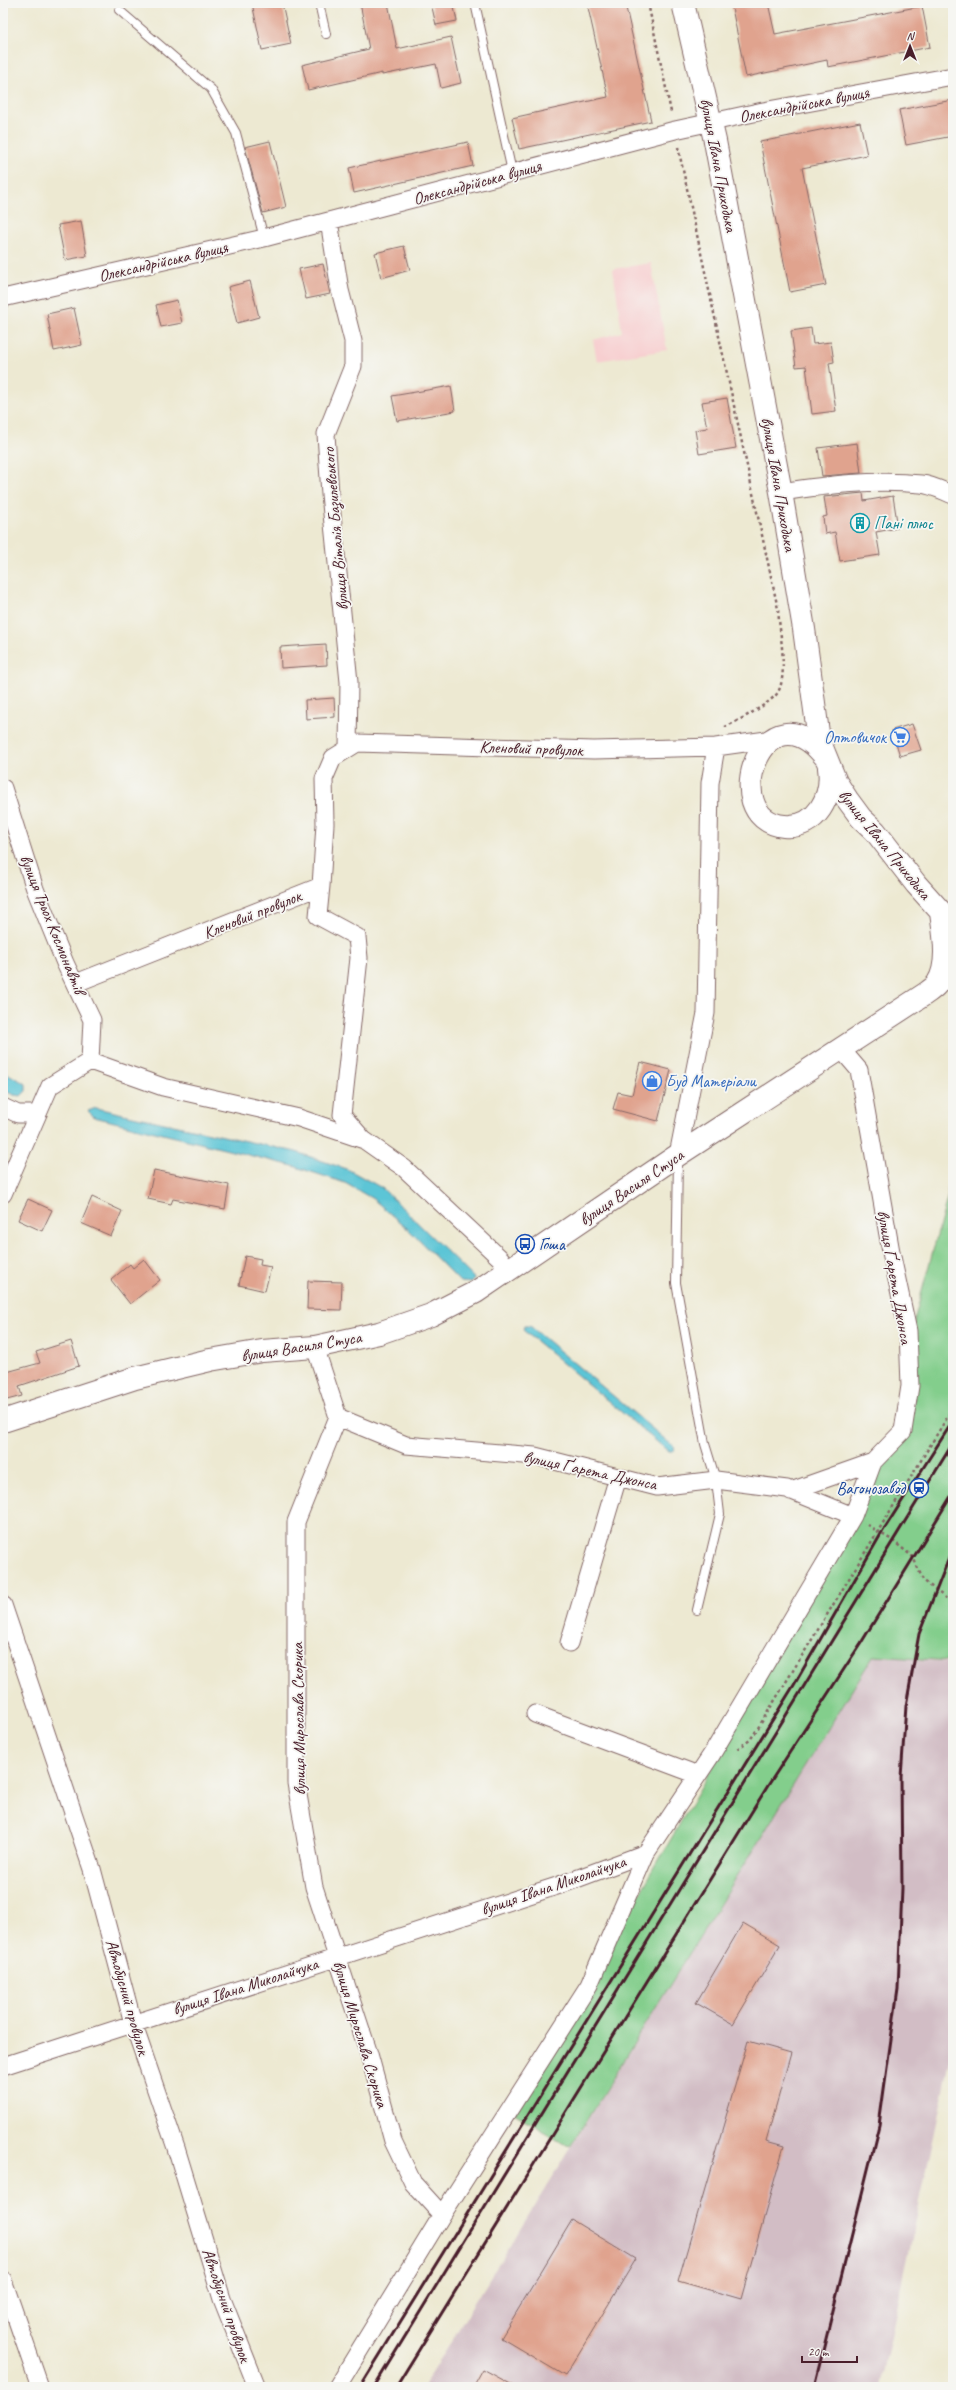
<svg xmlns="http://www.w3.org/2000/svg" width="956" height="2390" font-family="Caveat,sans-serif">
	<rect width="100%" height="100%" fill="#f6f6f2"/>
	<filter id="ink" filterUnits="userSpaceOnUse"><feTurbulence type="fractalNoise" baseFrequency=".025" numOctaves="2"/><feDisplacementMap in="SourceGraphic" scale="8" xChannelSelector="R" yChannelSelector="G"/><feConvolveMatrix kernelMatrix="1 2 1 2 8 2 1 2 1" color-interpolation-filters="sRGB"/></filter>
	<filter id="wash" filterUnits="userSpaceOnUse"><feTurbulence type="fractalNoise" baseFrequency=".012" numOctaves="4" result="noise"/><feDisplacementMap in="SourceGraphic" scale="16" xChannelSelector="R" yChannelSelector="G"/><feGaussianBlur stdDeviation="0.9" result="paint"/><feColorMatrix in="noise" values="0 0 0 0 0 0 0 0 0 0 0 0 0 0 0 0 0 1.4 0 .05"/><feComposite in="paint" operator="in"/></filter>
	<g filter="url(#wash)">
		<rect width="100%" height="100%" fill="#ede9d2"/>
		<path fill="#f7cfd0" d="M651,263L667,350L597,361L593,340L622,332L613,269Z"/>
		<path fill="#d2bdc5" d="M873,1656L953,1662V2048L880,2387H423Z"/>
		<path fill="#83ce8c" stroke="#66765c" d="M949,1105H953V1661L873,1656L570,2147L514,2113L875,1483L880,1463L910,1433L915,1317L948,1195Z"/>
		<path fill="#5bc5d6" stroke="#527280" d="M3,1071L26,1084V1091L21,1096L14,1095L3,1090Z
			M96,1108L296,1152L349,1170L382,1188L474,1278L472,1283L460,1282L409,1230L373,1199L345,1183L293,1166L94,1117L88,1111Z
			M524,1326H530L673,1446L674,1451H668L523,1330Z"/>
		<g id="blocks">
			<path fill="#e0a38e" d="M252,3H282L291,44L262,50Z
				M360,3H388L397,49L451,37L461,83L441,88L436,64L382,75V73L308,90L302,65L369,49Z
				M431,3H453L457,21L436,25Z
				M587,3H625L651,121L519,149L512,118L608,97Z
				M731,3H768L775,34L922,6L930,47L828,67L827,60L746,77Z
				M953,100V136L906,145L899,110Z
				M860,122L867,155L802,168L826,285L790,292L760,142Z
				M270,141L286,207L263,213L245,147Z
				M468,142L473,166L354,193L349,168Z
				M81,221L87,256L65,260L58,225Z
				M404,246L410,270L381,278L375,253Z
				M323,264L330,294L306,299L299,269Z
				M250,281L259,317L237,323L228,287Z
				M177,300L182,323L161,327L156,305Z
				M74,308L82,345L54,351L47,314Z
				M811,328L813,344L831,342L834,362L829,363L836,411L812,414L806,366L796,367L791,331Z
				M451,386L455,411L397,421L392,396Z
				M727,398L736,448L699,454L695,430L707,428L702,402Z
				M857,443L861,473L822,476L818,448Z
				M863,493L864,501L893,496L898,528L876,532L880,555L840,561L835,532L825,534L823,517L827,516L824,497Z
				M326,644L327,665L281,668L280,647Z
				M334,698L335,717L306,719L305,700Z
				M912,724L921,750L900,756L892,730Z
				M640,1062L671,1070L658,1121L613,1109L618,1092L632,1095Z
				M154,1170L229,1185L225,1209L173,1199L171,1204L148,1199Z
				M92,1197L122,1211L111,1236L81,1223Z
				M28,1199L52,1210L42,1231L18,1220Z
				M245,1256L261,1259L260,1265L271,1267L265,1291L239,1285Z
				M144,1259L160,1280L130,1304L111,1280L130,1264L133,1268Z
				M308,1281L342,1282L341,1310L307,1309Z
				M71,1341L79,1366L19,1386L22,1396L3,1401V1373L40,1363L36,1352Z
				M743,1923L780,1945L733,2024L696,2003Z
				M748,2041L791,2053L766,2141L784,2146L741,2299L678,2281Z
				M572,2220L636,2259L565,2376L501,2338Z
				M483,2369L516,2387H473Z"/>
		</g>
	</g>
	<g filter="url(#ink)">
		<use href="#blocks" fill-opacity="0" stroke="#836665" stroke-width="1"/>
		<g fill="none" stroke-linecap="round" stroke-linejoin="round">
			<g stroke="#836665" stroke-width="10">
				<path id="lane" d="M319,3L326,34
					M475,3L512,172
					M119,10L211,89L236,133L264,238
					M678,1158L676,1283L705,1444L716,1480L720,1514L697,1610"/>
			</g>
			<g stroke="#836665" stroke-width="19">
				<path id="street" d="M329,221L340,290L353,341V366L326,434L330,494L349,682L348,748
					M3,298L264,238L675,130L763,111L953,76
					M781,492C827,485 875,479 921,484C932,485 943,491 953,495
					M716,747L773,739
					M3,788L35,889L65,963L92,1020L90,1061
					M321,886L318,916L357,937L359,958L342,1115L363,1139
					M76,983L321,886L325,824L324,779L333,758L357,743L594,750L716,747L710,783L706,1013L678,1155
					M90,1061L163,1087L299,1118L364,1140L404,1168L501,1259L506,1272
					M3,1107L18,1114H36
					M3,1194L50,1086L90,1061
					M315,1347L338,1417L406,1445L535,1456L657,1487L716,1480L787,1489L853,1516L873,1462L903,1431L910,1386L908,1331L891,1252L859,1070L841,1049
					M338,1417L296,1522V1783L314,1887L369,2054L393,2141L413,2183L442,2215
					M791,1491L873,1462
					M3,1605L92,1869L133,2023L176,2148L222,2299L257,2387
					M569,1643L618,1477
					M535,1714L698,1775
					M3,2066L560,1885L646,1853
					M3,2280L40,2387
					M337,2387L442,2215L589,1985L646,1853L712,1754L853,1516"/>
			</g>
			<g stroke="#836665" stroke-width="24">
				<path id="secondary" d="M683,3L715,141L781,492L804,629L819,740L836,782L847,799L861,818L875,831L916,884L951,923
					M826,758C765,679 715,819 784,826C817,829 833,796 829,768
					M3,1421L135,1378L210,1360L262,1351L315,1347L379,1333L431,1315L476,1292L678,1155L925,994C929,991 934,988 937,984C950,965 944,934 941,913"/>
			</g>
			<path stroke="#836665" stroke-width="2.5" stroke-dasharray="3 3" stroke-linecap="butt" d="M648,3L671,112
				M678,147L778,609C779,629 790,682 775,696C761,709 741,719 725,727
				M867,1525L892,1540L913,1557L923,1580L953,1604
				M737,1749L750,1740L758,1728L953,1408"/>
			<use href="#lane" stroke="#fff" stroke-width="8"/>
			<use href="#street" stroke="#fff" stroke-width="17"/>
			<use href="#secondary" stroke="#fff" stroke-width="22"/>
			<path stroke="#4a1f2b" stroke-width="3" d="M360,2387L794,1685L881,1534L953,1421
				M374,2387L953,1443
				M396,2387L769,1784L861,1643L953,1493
				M814,2387L879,2125L898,1989L902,1888L901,1777L906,1706L919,1634L949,1558"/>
		</g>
	</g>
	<defs>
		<g id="building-ring" transform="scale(1)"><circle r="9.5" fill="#f6f6f2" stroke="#0f9aa8" stroke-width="1.5"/><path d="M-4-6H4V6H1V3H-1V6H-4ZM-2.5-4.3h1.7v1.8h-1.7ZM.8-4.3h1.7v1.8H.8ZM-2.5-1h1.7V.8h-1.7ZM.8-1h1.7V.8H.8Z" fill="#0f9aa8"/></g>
		<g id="supermarket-ring" transform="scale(1)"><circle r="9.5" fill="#f6f6f2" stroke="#3f7fe0" stroke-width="1.5"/><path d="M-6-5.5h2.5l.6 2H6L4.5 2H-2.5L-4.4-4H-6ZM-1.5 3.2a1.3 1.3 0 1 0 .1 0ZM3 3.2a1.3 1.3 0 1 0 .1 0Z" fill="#3f7fe0"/></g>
		<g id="shop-ring" transform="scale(1)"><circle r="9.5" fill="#f6f6f2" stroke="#3f7fe0" stroke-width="1.5"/><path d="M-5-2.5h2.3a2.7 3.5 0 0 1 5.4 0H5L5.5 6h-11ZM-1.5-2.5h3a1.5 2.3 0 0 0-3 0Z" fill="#3f7fe0"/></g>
		<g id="bus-ring" transform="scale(1)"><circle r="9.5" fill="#f6f6f2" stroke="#1a4fb4" stroke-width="1.5"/><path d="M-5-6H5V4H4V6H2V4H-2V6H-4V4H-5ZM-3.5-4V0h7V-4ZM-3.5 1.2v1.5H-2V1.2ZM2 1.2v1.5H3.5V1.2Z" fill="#1a4fb4"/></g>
		<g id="station-ring" transform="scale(1)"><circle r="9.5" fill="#f6f6f2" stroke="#1a4fb4" stroke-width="1.5"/><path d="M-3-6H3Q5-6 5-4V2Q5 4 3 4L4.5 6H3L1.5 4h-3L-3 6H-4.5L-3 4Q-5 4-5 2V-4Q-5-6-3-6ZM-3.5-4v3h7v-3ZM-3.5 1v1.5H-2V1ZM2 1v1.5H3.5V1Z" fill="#1a4fb4"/></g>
	</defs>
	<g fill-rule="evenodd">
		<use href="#building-ring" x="860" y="523"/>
		<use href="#supermarket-ring" x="900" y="737"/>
		<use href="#shop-ring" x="652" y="1081"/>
		<use href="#bus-ring" x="525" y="1244"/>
		<use href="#station-ring" x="919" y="1488"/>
	</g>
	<g text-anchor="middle" stroke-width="3.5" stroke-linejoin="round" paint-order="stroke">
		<g font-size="17" fill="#4a1f2b" stroke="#f6f6f2">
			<text transform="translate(804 104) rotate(-11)" y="6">Олександрійська вулиця</text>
			<text transform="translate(719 165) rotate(79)" y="6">вулиця Івана Приходька</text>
			<text transform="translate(477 182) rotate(-15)" y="6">Олександрійська вулиця</text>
			<text transform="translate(163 261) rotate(-13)" y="6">Олександрійська вулиця</text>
			<text transform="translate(779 484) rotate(80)" y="6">вулиця Івана Приходька</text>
			<text transform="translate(335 529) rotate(-95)" y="6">вулиця Віталія Базилевського</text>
			<text transform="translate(531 748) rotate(2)" y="6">Кленовий провулок</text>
			<text transform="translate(885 844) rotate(51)" y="6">вулиця Івана Приходька</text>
			<text transform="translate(252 914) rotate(-22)" y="6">Кленовий провулок</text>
			<text transform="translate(53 924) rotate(68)" y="6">вулиця Трьох Космонавтів</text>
			<text transform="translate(631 1187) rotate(-34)" y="6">вулиця Василя Стуса</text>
			<text transform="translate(895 1277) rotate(80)" y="6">вулиця Ґарета Джонса</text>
			<text transform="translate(301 1346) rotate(-9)" y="6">вулиця Василя Стуса</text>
			<text transform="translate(590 1470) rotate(12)" y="6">вулиця Ґарета Джонса</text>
			<text transform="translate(298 1719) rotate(-91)" y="6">вулиця Мирослава Скорика</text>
			<text transform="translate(553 1885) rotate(-19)" y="6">вулиця Івана Миколайчука</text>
			<text transform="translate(245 1986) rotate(-18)" y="6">вулиця Івана Миколайчука</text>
			<text transform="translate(128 1997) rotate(74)" y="6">Автобусний провулок</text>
			<text transform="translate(361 2034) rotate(73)" y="6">вулиця Мирослава Скорика</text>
			<text transform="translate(227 2305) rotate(71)" y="6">Автобусний провулок</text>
		</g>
		<g font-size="17" fill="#0d838f" stroke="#f6f6f2" text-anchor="start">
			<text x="874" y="529">Пані плюс</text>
		</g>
		<g font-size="17" fill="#366cbe" stroke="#f6f6f2" text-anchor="end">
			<text x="886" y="743">Оптовичок</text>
			<text x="666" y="1087" text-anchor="start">Буд Матерiали</text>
		</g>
		<g font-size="17" fill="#164399" stroke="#f6f6f2" text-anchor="start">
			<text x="539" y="1250">Гоша</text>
			<text x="905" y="1494" text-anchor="end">Вагонозавод</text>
		</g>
	</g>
	<rect width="956" height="2390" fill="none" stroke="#f6f6f2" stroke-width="16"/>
	<g transform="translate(910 46)" stroke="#f6f6f2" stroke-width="3" paint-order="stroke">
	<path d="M0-3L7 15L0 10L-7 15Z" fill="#4a1f2b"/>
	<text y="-6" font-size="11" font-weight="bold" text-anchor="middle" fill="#4a1f2b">N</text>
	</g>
	<path d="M802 2356v6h55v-6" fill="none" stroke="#4a1f2b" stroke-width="2"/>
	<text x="808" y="2356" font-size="12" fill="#4a1f2b" stroke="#f6f6f2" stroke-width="3" paint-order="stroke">20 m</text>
</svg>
